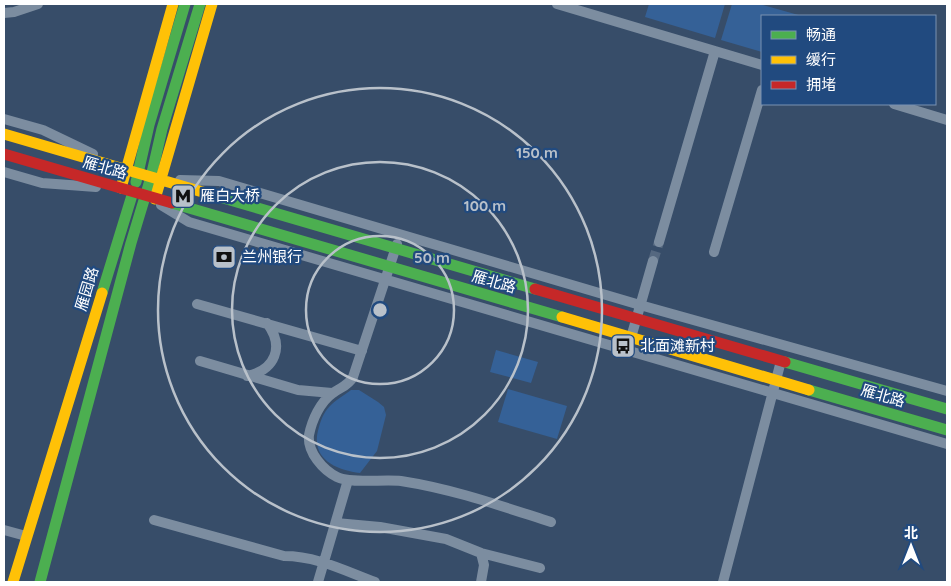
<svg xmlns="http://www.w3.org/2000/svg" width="951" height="586" font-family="Quicksand,'Noto Sans SC',sans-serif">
	<rect width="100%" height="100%" fill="#374d69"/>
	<path fill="#356197" d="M649,4H725L715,38L645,17Z
		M732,4H759L802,16H762V52L721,40Z
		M496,350L538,362L531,383L490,372Z
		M508,389L567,406L557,439L498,422Z
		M351,390H359L378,402L384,407L386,415L377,451L360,473C335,470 309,458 319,427C321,419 325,410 332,404C337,399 345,395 351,390Z"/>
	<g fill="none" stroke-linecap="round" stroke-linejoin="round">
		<path stroke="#556880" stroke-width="10" stroke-dasharray="10 5" stroke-linecap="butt" d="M653,261L659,242"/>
		<path stroke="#7c8da0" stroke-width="10" d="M557,4L762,65
			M4,13L14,12L38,4
			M894,104L947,120
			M4,119L43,130L93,154
			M4,172L42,183L96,187
			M180,180L219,181L640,305L947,391
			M161,205L189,222L947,444
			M659,242L715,51
			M397,244L353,377C348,386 341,387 333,393C320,402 312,420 309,435C307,452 323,470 337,477C351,484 383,479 401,481C453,489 501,506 551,522
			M714,252L762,90
			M197,304L362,351
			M630,341L653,261
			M200,361L298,390L332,393
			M247,376C275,370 285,347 267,323
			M154,520L284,556C317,556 345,571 375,582
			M336,523L380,527L446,539L481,553L484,565L481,582
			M4,530L26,536
			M481,553L540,568
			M318,582L348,480
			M723,582L781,361"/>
		<path stroke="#4caf50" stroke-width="11" d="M151,177L162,129L200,4
			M136,182L149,125L185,4
			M206,193L535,289
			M172,203L562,317
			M102,293L133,192
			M785,362L947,409
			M809,390L947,430
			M40,582L131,243L151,177"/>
		<path stroke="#ffc107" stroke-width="11" d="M4,134L206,193
			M121,188L173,4
			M155,199L212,4
			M562,317L809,390
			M13,582L102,293"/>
		<path stroke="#c62828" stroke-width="11" d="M4,154L172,203
			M535,289L785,362"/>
	</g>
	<g fill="none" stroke="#b9c1ca" stroke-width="2.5">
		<circle cx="380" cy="310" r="74"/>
		<circle cx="380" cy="310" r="148"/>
		<circle cx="380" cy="310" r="222"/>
	</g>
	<defs>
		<g id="metro-square" transform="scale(1.25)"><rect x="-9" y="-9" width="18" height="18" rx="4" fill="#b9c1ca" stroke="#214a7f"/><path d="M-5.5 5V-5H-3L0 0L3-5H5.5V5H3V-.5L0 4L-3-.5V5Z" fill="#111"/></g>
		<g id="bank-square" transform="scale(1.25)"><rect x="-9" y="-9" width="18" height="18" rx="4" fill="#b9c1ca" stroke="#214a7f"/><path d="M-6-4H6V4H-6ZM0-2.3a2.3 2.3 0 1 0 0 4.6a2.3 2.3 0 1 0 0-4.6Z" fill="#111"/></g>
		<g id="bus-square" transform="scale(1.25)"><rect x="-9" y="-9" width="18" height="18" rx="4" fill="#b9c1ca" stroke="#214a7f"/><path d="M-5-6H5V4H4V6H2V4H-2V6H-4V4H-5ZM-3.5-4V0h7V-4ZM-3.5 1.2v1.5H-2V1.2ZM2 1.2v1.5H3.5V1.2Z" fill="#111"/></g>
	</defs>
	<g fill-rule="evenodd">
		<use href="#metro-square" x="183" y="196"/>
		<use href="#bank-square" x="224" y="257"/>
		<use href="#bus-square" x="623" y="346"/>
	</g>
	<g text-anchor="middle" stroke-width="4.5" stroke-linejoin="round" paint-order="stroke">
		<g font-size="15" fill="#fff" stroke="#214a7f">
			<text transform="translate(105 168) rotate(16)" y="5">雁北路</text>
			<text transform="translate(494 282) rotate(16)" y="5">雁北路</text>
			<text transform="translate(87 289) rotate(-73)" y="5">雁园路</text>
			<text transform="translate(883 396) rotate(16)" y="5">雁北路</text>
		</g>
		<g font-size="15" fill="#fff" stroke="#214a7f" text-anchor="start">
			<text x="200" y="201">雁白大桥</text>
			<text x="242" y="262">兰州银行</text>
			<text x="640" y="351">北面滩新村</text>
		</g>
	</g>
	<circle cx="380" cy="310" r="8" fill="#b9c1ca" stroke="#214a7f" stroke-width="2.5"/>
	<g font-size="15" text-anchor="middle" font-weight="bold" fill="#b9c1ca" stroke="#214a7f" stroke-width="4.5" stroke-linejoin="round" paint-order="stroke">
		<text x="537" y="158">150 m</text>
		<text x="485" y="211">100 m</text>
		<text x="432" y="263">50 m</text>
	</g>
	<rect width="951" height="586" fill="none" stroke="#ffffff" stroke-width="10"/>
	<rect x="761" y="15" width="175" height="90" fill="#214a7f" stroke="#7a92b2"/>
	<rect x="771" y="31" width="25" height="8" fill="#4caf50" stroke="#7a92b2"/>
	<text x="806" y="40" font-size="15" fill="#ffffff">畅通</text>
	<rect x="771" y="56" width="25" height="8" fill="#ffc107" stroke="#7a92b2"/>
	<text x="806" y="65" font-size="15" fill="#ffffff">缓行</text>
	<rect x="771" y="81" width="25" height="8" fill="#c62828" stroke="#7a92b2"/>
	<text x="806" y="90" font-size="15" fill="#ffffff">拥堵</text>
	<g transform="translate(911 546)" stroke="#214a7f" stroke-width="4" paint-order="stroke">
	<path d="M0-4L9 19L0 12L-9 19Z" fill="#ffffff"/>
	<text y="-8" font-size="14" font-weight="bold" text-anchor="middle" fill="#ffffff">北</text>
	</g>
</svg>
